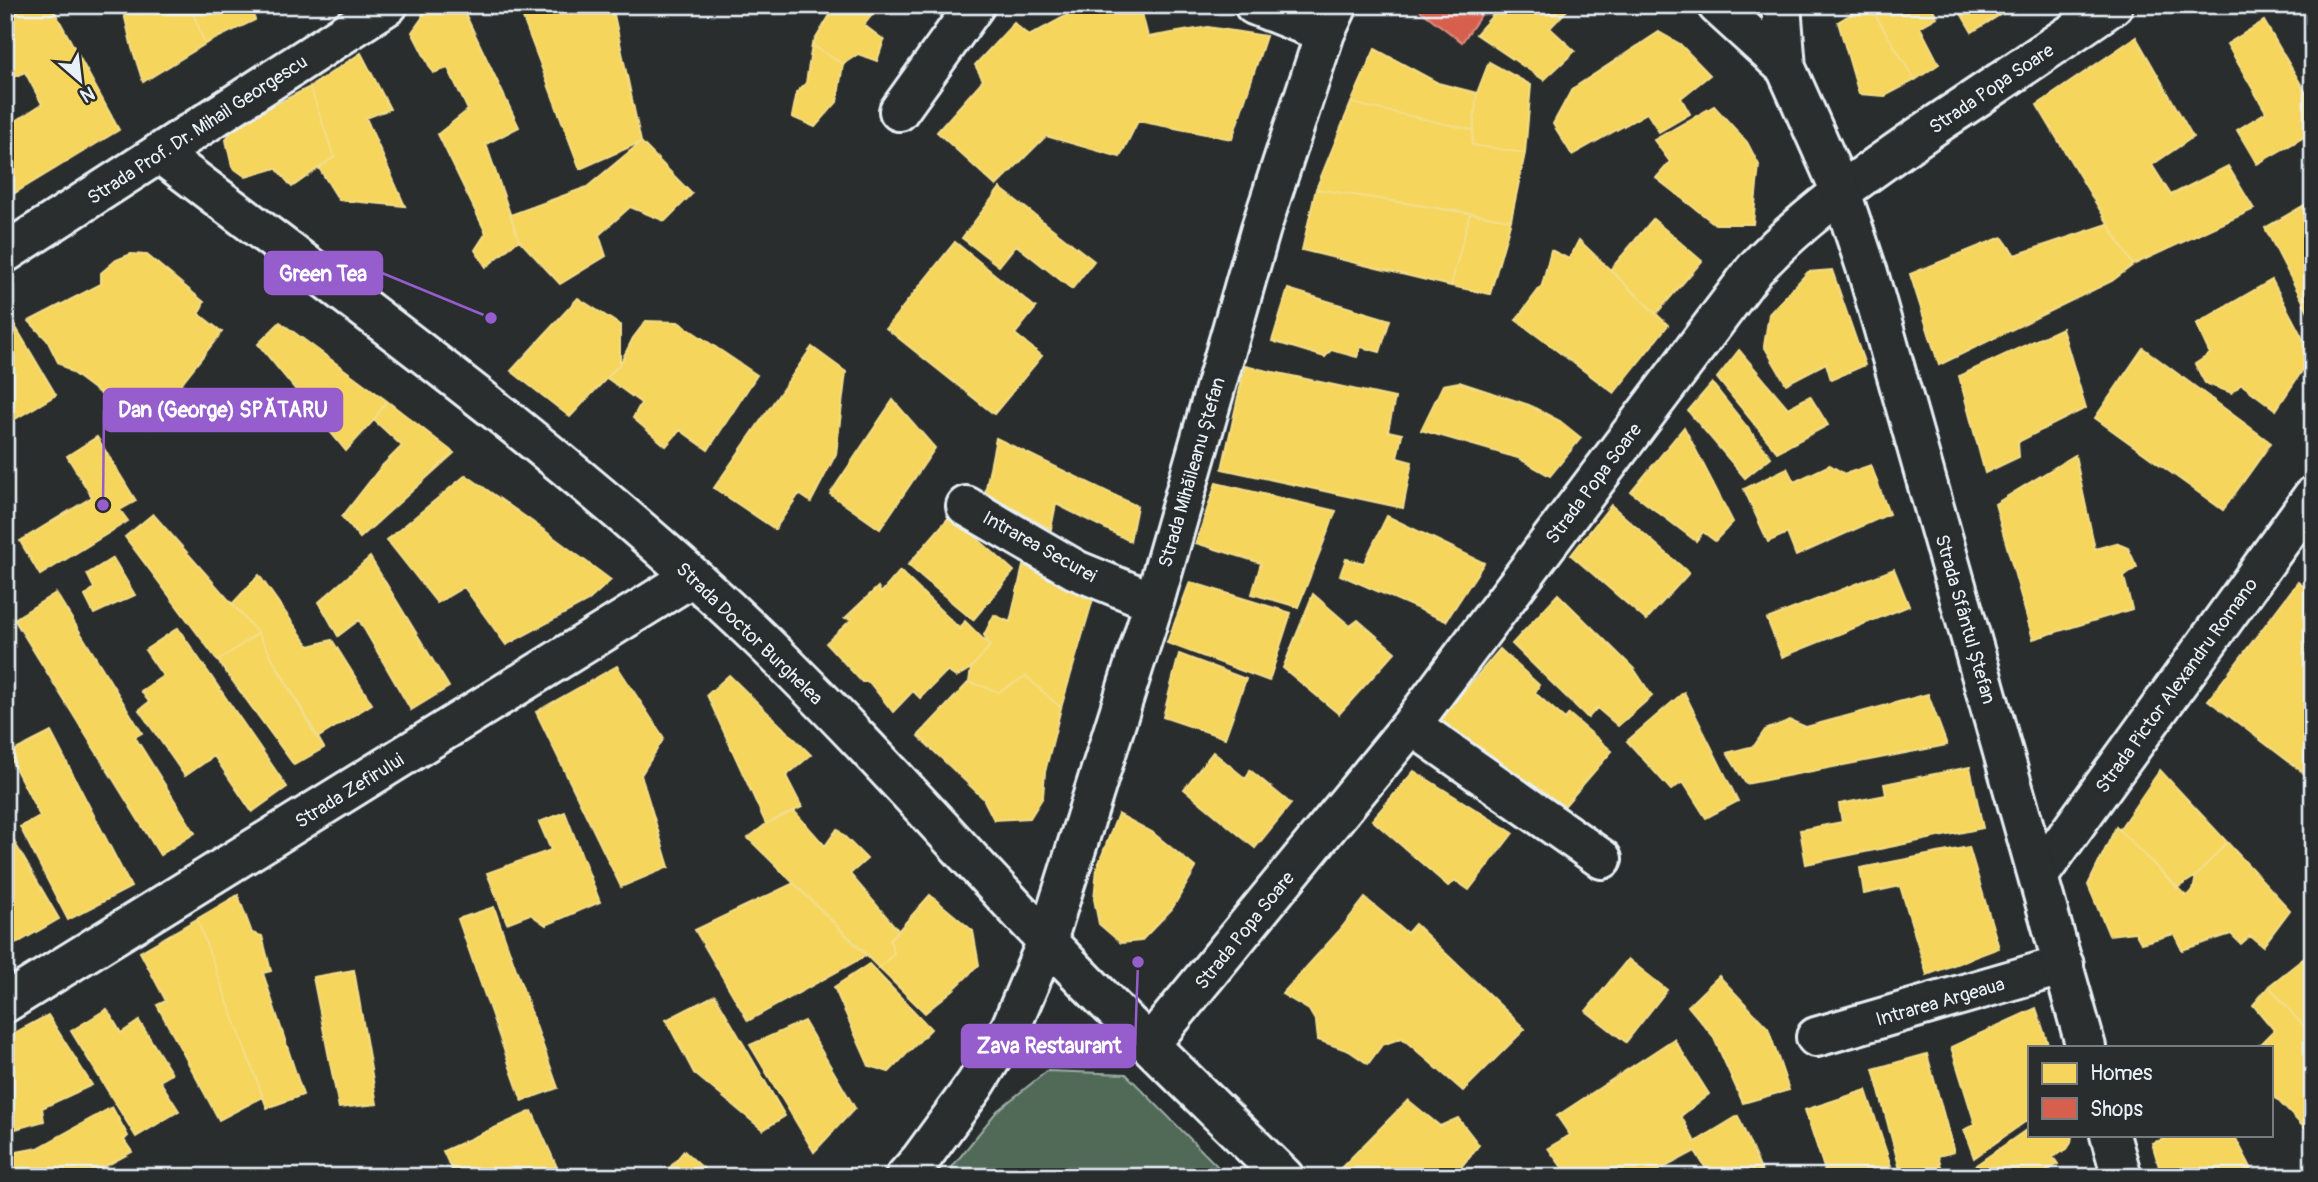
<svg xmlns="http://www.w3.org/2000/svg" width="2318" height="1182" font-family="Pangolin,sans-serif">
	<rect width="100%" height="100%" fill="#2a2d2e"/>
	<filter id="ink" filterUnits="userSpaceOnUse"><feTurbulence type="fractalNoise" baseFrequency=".0143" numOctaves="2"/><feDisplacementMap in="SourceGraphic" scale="14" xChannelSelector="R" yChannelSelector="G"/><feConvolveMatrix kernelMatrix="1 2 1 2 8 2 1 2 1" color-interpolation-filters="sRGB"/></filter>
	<g filter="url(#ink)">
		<path fill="#516b59" stroke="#9caea8" stroke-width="2" d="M1047,1071L1126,1074L1228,1177H944L997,1111Z"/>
		<path fill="#f6d55c" stroke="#f2dd8b" stroke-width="2" d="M23,5H51L119,130L5,199V128L42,104L25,72L5,81V14Z
			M122,5H190L205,44L143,82L132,48Z
			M190,5H250L255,20L205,44Z
			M424,5H461L519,127L486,144L519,240L486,267L475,250L486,233L438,134L468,110L448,68L433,73L412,32L422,18Z
			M518,5H612L641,142L580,169Z
			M836,5H880L864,25L884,40L877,61L858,54L843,64L812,45Z
			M1086,5H1140L1148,37L1208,27L1266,36L1232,139L1138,121L1120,157L1046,136L996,186L937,132L983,80L975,65L1014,23L1029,36Z
			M1502,5H1572L1550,28L1575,51L1544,80L1476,34Z
			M1866,5H1869L1915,80L1885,96L1859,94L1838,22Z
			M1869,5H1931L1937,17L1920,27L1939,64L1915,80Z
			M1956,5H2016L1972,32Z
			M2264,21L2313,105V132L2257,164L2237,130L2266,112L2227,44Z
			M1659,32L1680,44L1710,75L1681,98L1690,114L1659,132L1647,113L1572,155L1553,124L1572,89Z
			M2136,37L2193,137L2152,165L2171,195L2228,166L2254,209L2133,265L2037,105Z
			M812,45L843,64L837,102L815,127L792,117L797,92L806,83Z
			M1375,49L1438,83L1477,93L1473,130L1351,103Z
			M361,53L390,109L366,118L405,206L339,200L319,168L334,157L310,87Z
			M1489,62L1531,85L1525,153L1472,145L1477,93Z
			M310,87L334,157L292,187L276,168L246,177L232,167L226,140L235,125Z
			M1351,103L1473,130L1472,145L1525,153L1511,220L1316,189Z
			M1714,106L1747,142L1759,165L1753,224H1715L1656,178L1670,162L1654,140Z
			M641,142L692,194L665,221L630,207L599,235L606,256L560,284L519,240L510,215L587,187Z
			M1000,188L1094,261L1072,289L1016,245L999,266L962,238Z
			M1316,189L1470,213L1451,286L1302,250Z
			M2313,200V321L2265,228Z
			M1470,213L1511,220L1490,294L1451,286Z
			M1653,219L1702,261L1656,314L1610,270Z
			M2108,224L2133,265L2112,281L1939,365L1910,274L2002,237L2015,255Z
			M1579,240L1668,325L1614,393L1516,320L1542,285L1551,250L1569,259Z
			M955,242L1036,308L1015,334L1042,356L994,414L886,328Z
			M131,254L147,255L204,302L199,314L222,332L146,428L58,362L47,340L29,321L101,284V273L116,260Z
			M1832,270L1865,365L1831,380L1826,363L1786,384L1764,346L1769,314L1808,272Z
			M2272,280L2312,356L2276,410L2241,384L2232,393L2205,383L2195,364L2210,354L2196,324Z
			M1288,289L1390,320L1380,352L1361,347L1357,357L1331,350L1325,357L1272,341Z
			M578,298L620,325V364L570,417L511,371Z
			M5,309L56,395L5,425Z
			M646,321L678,322L757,375L708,450L680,430L666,446L633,418L641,403L607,378L620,364L633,338Z
			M280,322L387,401L374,420L346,451L258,344Z
			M2062,328L2086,408L2018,442L2019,457L1985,473L1959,376Z
			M812,347L846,372L836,454L811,502L799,494L775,529L714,488Z
			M2143,348L2271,443L2223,510L2095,418Z
			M1739,350L1788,408L1810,396L1828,425L1777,452L1717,378Z
			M1245,366L1395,398L1388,431L1402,434L1397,458L1412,462L1403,508L1222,469Z
			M1459,382L1529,405L1560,421L1581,438L1550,476L1518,458L1421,430L1443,385Z
			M1712,383L1771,457L1745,478L1688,411Z
			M893,400L935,448L880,529L830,494Z
			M387,401L454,453L360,538L342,517L381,467L402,446L374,420Z
			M1684,427L1733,522L1715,541L1703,532L1696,541L1631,492Z
			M97,437L136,501L120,510L128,521L40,575L20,541L92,497L67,456Z
			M996,438L1137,506L1130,541L1056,504L1051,529L985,493Z
			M2075,455L2095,549L2116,543L2128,548L2137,567L2124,577L2132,609L2033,639L1995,504Z
			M1830,465L1845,474L1871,465L1889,514L1796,556L1787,533L1768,542L1744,489L1787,468L1794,482Z
			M466,475L537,525L611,580L588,601L506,645L464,587L437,603L387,540Z
			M1216,483L1336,511L1298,607L1252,594L1261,563L1196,543Z
			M1611,505L1689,573L1646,620L1571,555Z
			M153,514L258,633L218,661L125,537Z
			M951,515L1014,571L973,620L908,565Z
			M1387,516L1484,563L1446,621L1340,575L1346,559L1364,563Z
			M370,557L449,687L411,710L359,620L338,636L319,602Z
			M113,558L135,595L94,614L85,596L94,588L87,574Z
			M1023,566L1096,589L1061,708L1026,676L999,692L969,682L971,668L990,646L984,635L994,615L1010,622Z
			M1894,569L1909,606L1782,657L1767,619Z
			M900,571L960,629L965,621L990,646L971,668L956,677L947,671L920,698L913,691L893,712L869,682H862L826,643L852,619L845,618L878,587L881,593Z
			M259,575L309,646L332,640L372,704L317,738L258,633L232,604Z
			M1190,582L1291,613L1269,681L1167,643Z
			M2298,582L2313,593V780L2208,700Z
			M56,593L142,733L135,737L195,833L160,855L14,619Z
			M1313,594L1350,626L1358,620L1395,652L1339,714L1283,668Z
			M1558,594L1634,669L1652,696L1618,726L1597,708L1588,718L1512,644Z
			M178,628L287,787L252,812L214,756L185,776L139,710L149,702L141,691L163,676L145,650Z
			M258,633L324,748L294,765L218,661Z
			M1500,649L1539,685L1535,693L1565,719L1569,714L1612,751L1561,810L1514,788L1517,775L1487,752L1474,762L1432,729Z
			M1179,654L1246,679L1225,738L1163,717Z
			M617,666L664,738L641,775L669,867L621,887L536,712Z
			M729,675L811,755L786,776L802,807L766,824L707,695Z
			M1026,676L1061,708L1045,772L1043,797L1030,818L994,820L983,798L918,736L969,682L999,692Z
			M1684,692L1738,801L1706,818L1683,782L1671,790L1627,741Z
			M1928,694L1947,745L1746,784L1727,753L1754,746L1765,730L1790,720L1806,727Z
			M51,732L131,887L68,920L20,827L40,816L8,754Z
			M1213,752L1246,779L1250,770L1291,804L1255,848L1184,789Z
			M1970,767L1983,828L1806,864L1800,830L1842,822L1839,804L1886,795L1884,784Z
			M2160,770L2227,842L2196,876L2177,888L2119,830Z
			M1414,771L1513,833L1469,890L1456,881L1448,886L1372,820Z
			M794,811L825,846L837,829L867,859L850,874L898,930L890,940L894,953L879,968L748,838L766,824Z
			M565,812L600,902L546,925L530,914L507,923L487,873L551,850L539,822Z
			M1118,814L1152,832L1196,868L1172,909L1141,941L1121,943L1099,924L1094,899L1097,868Z
			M5,826L59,919L5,950Z
			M2116,827L2186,896L2193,891L2196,876L2227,842L2290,910L2263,946L2250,936L2241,944L2231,934L2182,950L2174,934L2141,943L2135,932L2109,935L2088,885Z
			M1969,847L1999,948L1927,975L1900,886L1864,894L1860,868Z
			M794,883L867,955L748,1021L695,930Z
			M238,895L252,933L262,936L271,971L263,973L303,1095L267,1108L197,919Z
			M930,895L973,931L979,965L954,989L925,1013L879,968L894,953L890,940Z
			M1365,898L1407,933L1415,924L1525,1029L1463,1091L1402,1038L1382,1045L1368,1064L1349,1051L1318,1040L1316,1022L1309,1010L1282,994L1339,931Z
			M494,907L558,1088L522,1101L458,919Z
			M197,919L263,1097L219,1120L157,1005L166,1001L140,952Z
			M2313,951V1037L2269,986Z
			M1628,959L1667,990L1626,1042L1586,1011Z
			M869,964L931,1029L889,1072L869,1066L834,987Z
			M354,970L377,1104L339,1108L313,977Z
			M1719,976L1768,1028L1789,1090L1743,1103L1713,1036L1688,1006Z
			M2269,986L2313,1037V1137L2271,1093V1047H2257L2274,1030L2253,1005Z
			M715,995L785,1116L763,1130L694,1073L666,1020Z
			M2036,1008L2049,1047H2029V1119L1974,1158L1964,1130L1975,1124L1951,1047Z
			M107,1009L121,1033L139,1021L172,1074L160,1081L179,1111L136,1137L71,1031Z
			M48,1015L92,1085L42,1108L44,1121L5,1132V1038Z
			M804,1021L855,1108L814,1152L750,1045Z
			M1674,1039L1709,1094L1681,1116L1695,1142L1738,1116L1764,1177H1711L1695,1151L1654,1173L1657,1177H1569L1548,1148L1570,1135L1557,1116Z
			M1927,1054L1954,1152L1938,1156L1941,1166L1927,1170L1929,1177H1902L1873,1069Z
			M1866,1090L1891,1166L1860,1177H1827L1805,1110Z
			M1408,1100L1440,1126L1458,1118L1479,1145L1453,1177H1332Z
			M112,1107L128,1136L124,1140L132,1152L102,1168L107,1177H5V1154L38,1148Z
			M532,1111L560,1174L554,1177H455L443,1151Z
			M2029,1128V1135H2072L2071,1143L2067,1149L2053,1157L2058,1164L2038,1177H1959Z
			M2177,1135H2234L2256,1177H2162L2152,1143Z
			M684,1151L713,1177H662Z"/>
		<path fill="#d6604d" stroke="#db8c80" stroke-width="2" d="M1413,5H1488L1462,42Z"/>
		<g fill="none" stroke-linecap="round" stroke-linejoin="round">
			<g stroke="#e8f1f8" stroke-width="44">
				<path id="street" d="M1254,5L1325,33
					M899,111L975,5
					M159,153C364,309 574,460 760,639C859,735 950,839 1045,939C1122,1020 1204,1098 1284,1177
					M5,253L388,5
					M966,506L1076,570L1154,602
					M1411,725L1602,859
					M2039,875L2313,496
					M5,1003L692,577
					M1816,1037L2064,965
					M1150,1044L1411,725L1755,269C1809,211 1872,169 1937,124C1996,85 2055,45 2113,5
					M905,1177L921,1159L975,1085L1011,1027L1047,941L1154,602L1261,228L1325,33L1338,5"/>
			</g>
			<g stroke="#e8f1f8" stroke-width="44">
				<path id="secondary" d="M1717,5L1786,68
					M1781,5L1786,68L1841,192L1868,273L2086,1047
					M2110,1135L2122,1177"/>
			</g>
			<use href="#street" stroke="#2a2d2e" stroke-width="38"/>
			<use href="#secondary" stroke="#2a2d2e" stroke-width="38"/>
		</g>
	</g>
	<g text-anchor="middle" stroke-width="7" stroke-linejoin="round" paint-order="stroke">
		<g font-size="19" fill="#e8f1f8" stroke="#2a2d2e">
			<text transform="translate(1991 88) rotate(-34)" y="7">Strada Popa Soare</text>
			<text transform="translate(197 129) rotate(-33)" y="7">Strada Prof. Dr. Mihail Georgescu</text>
			<text transform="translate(1191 472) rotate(-74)" y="7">Strada Mihăileanu Ștefan</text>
			<text transform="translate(1593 483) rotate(-53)" y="7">Strada Popa Soare</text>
			<text transform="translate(1040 546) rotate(29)" y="7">Intrarea Securei</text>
			<text transform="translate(1966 619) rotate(74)" y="7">Strada Sfântul Ștefan</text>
			<text transform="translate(750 633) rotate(44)" y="7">Strada Doctor Burghelea</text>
			<text transform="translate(2176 685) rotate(-54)" y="7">Strada Pictor Alexandru Romano</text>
			<text transform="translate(349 790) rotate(-32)" y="7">Strada Zefirului</text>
			<text transform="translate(1244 930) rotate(-51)" y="7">Strada Popa Soare</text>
			<text transform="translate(1940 1001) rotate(-16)" y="7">Intrarea Argeaua</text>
		</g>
	</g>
	<path fill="none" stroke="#965dcd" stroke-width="2.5" d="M491 318L382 273M103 505L104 410M1138 962L1135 1046"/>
	<g fill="#965dcd" stroke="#2a2d2e" stroke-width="2.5">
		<circle cx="491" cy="318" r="7"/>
		<circle cx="103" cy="505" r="7"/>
		<circle cx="1138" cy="962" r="7"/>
	</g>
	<g fill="#965dcd" stroke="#965dcd" stroke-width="2.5">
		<rect x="265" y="252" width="117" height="42" rx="7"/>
		<rect x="104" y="389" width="238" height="42" rx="7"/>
		<rect x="962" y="1025" width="173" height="42" rx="7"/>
	</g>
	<g font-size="21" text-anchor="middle" font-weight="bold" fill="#fff">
		<text x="323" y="281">Green Tea</text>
		<text x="223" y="417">Dan (George) SPĂTARU</text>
		<text x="1049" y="1053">Zava Restaurant</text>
	</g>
	<rect width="2318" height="1182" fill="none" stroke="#2a2d2e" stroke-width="28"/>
	<rect x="14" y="14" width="2290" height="1154" fill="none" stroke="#e8f1f8" stroke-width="2.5" filter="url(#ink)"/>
	<rect x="2028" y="1046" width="245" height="91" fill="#2a2d2e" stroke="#767b7f" stroke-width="2"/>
	<rect x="2042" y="1063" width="35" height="21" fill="#f6d55c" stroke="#767b7f" stroke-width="2"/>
	<text x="2090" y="1080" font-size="21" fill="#e8f1f8">Homes</text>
	<rect x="2042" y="1098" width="35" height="21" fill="#d6604d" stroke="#767b7f" stroke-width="2"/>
	<text x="2090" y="1116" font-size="21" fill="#e8f1f8">Shops</text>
	<g transform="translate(80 80) rotate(152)" stroke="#2a2d2e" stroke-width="5" paint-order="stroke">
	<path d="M0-5L12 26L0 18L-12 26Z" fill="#e8f1f8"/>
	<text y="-10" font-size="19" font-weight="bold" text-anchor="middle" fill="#e8f1f8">N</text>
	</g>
</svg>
